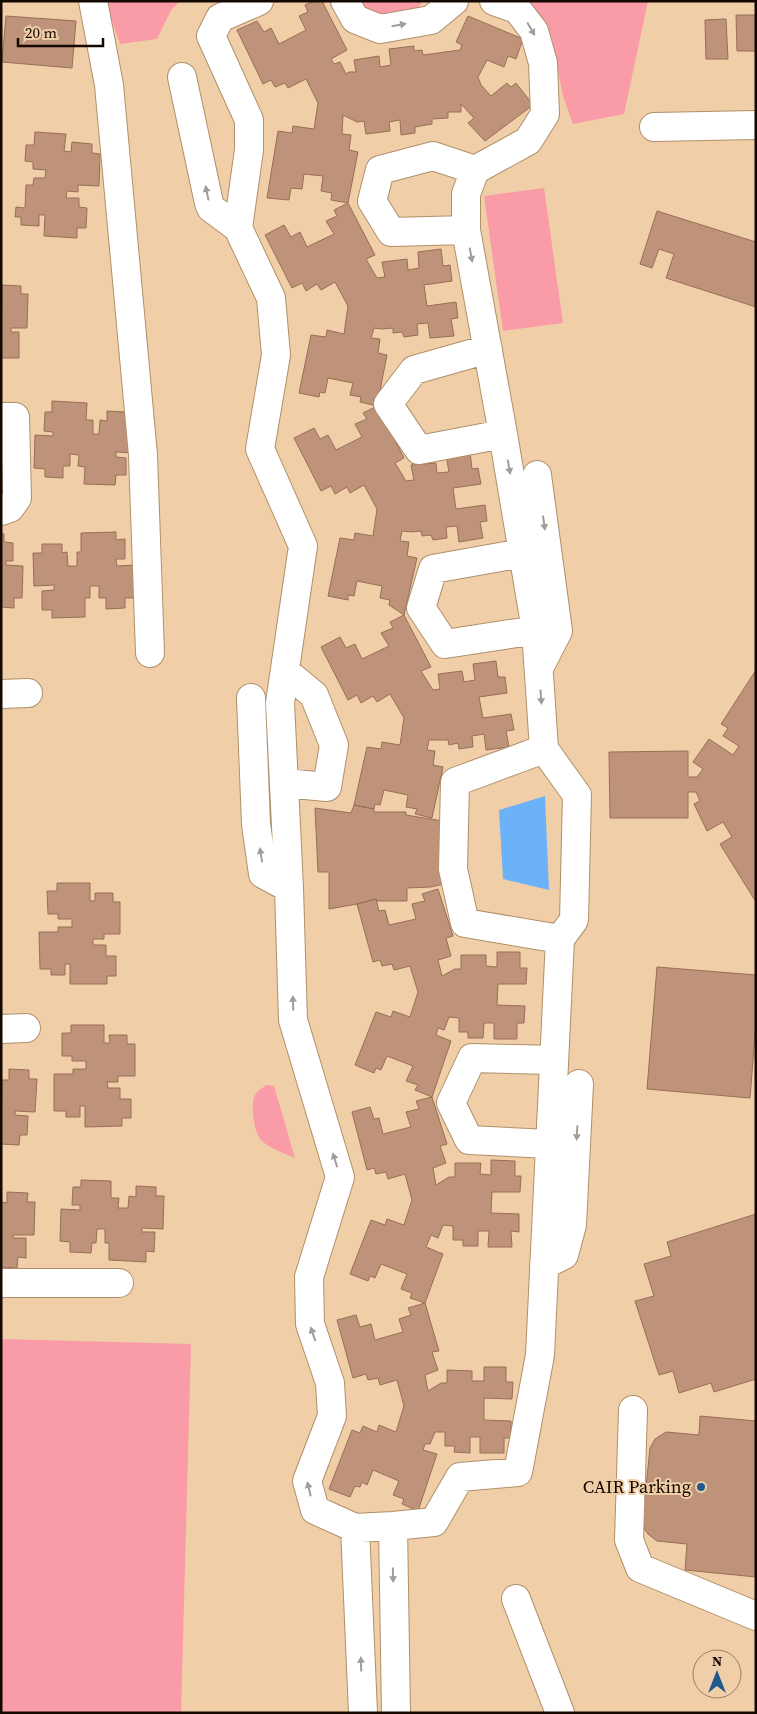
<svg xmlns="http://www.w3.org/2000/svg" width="757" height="1714" font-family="'Source Serif 4',serif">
	<rect width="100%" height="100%" fill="#f0cea7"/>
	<path fill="#fa9ba8" d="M105,1H180L171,10L157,39L120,44Z
		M358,1H422L418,9L376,18L365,12Z
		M529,1H648L624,114L573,124L563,96L551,36L547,26L537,17L525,10Z
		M544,188L563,323L503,331L484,196Z
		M267,1085L274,1086L295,1158C286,1154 267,1147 261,1140C254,1132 250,1105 255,1095C258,1090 262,1088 267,1085Z
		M1,1339L191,1344L181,1713H1Z"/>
	<path fill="#6cb2f9" d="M545,796L549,890L503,879L499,810Z"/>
	<path fill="#bf937a" stroke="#986e56" d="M314,1H322L347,50L331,59L334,64L340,62L346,74L349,72H356L354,60L379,56L380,67L391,65L389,49L414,46V51L422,50L423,55L460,50L462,45L456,42L468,16L523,39L516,59L508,56L504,67L487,60L478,77L481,85L491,96L507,83L511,87L516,83L533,105L485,141L468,123L474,118L461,104V112H448V118L432,119V124L415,127V133L401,135L400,120L389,122L390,131L366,134L364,121L357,122L343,115L342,134L351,135L349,150L358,152L348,203L331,200L332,193L321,191L323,176L304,174L302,189L291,188L289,200L267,198L278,131L292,133L293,126L314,129L318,103L306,79L288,88L285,83L275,87L271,80L263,84L237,30L257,21L264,32L271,28L279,44L306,30L299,16L308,12L305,5Z
		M736,15H756V51H737Z
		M6,16L76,21L72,68L2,62Z
		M726,19L728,59H706L705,20Z
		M35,132L66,134L64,151L71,152L72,142L92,144V153L100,154L99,186L78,185V192L67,191L66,198H79V207L87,208L86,228H77V238L44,236L45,215H39V226L21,225V217H15L16,207L25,208L26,185H33L34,178H45L46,170L33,169V162L25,161L26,145H34Z
		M348,203L375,255L366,259L377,278L385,277L382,262L407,259L408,270L419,268L418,252L441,249L443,266L450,265L452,281L424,285L427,306L456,302L458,318L451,319L454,336L430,338L428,323L417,324L418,335L404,337L402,332L393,333V328L382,329L374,328L371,338L380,339L378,353L387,355L377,406L360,402L361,397L350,395L353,383L328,378L325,393L320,392L319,397L299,393L311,335L326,337L327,330L344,334L348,306L335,282L321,290L317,284L306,291L302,283L292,288L265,235L284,225L291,237L300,232L307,247L334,234L326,221L337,216L334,210Z
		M657,211L756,242V307L666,278L674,254L659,249L652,268L640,264Z
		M2,285L21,286V294H28L27,328H11V332H19V358H1Z
		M52,401L87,403L86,420H93V434H99L100,420L107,421V411L126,412V420H138L136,453L116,452V457L126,458V475H116L115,485L84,484L85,467L78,466L79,455L70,454V466H63V478L45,477V469L34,468L35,435L53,436V432L44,431L45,412H52Z
		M377,406L404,458L395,463L406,481L414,480L411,465L436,463L437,473L449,472L446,455L470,452L472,469L478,468L481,484L453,488L456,509L485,505L487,521L480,522L483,538L459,542L457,526L446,527L447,538L433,540L431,535L422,536L421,531L411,532L402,531L400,541L409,542L407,556L417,558L404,615L389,605L390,600L380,598L382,586L357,581L354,596L348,595V600L328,596L340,538L354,540L355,533L373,536L377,509L364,485L350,493L347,487L335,494L331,486L321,491L294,438L314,428L320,439L328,435L336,450L362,437L355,424L367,419L363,413Z
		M116,532V540L125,539V559H116L117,566L135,565L136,598H125V608L106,609V598H99V586H90V598H85V617L52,618V610H42V591L54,590V585L34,586L33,553H42V544H62V553L67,552L68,566H77V552H81V533Z
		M1,533L4,534V542L13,543V561H6V565L23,566L22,598H14V608L1,607Z
		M404,615L431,667L421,671L433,690L440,689L438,674L462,671L464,682L475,680L473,664L496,661L498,677H505L507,693L479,697L483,718L511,714L514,730L506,731L509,747L486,750L484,734L472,736L473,747L459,749L458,743L449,745L448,740H429L427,750L435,751L433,765L443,767L432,818L415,814L417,809L406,807L408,795L384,790L380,805L375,804L374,809L354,805L367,747L381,749L382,742L400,745L404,718L390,694L377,702L373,696L361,703L357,695L348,700L321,647L340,637L346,648L355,644L362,659L389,646L381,633L393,628L390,622Z
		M756,670V902L720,844L732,837L723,822L707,831L694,804L700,801L696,792H688V818H610L609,752L688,751V777H697L703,769L693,762L709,739L733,755L739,746L723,736L728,728L721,724Z
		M354,805L374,809V812H406V815L443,821L448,883L431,887L407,888V901H377L376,899L357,904L329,909V872H318L315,808L351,813Z
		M57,883H90V901H95V893H113V902H120V934H104V939H93V945H106V956H116V976H107V984H70V964H65V975H51V969H40L39,932H58V927H72V919H58V914H48L47,891H57Z
		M438,889L453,936L446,938L451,956L438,960L442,976L455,969H461V955H486V966L497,967V952H520V968H527L526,984H498L497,1005L525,1006L524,1023H517V1039H494V1023H484L483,1038H468V1032H459V1018L449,1017L444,1030L438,1028L436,1035L451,1041L432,1097L415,1090L418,1085L406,1081L413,1066L387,1056L381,1070L376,1068L374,1073L355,1065L376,1012L391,1017L393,1011L410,1017L418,992L410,966L394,970L392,964L382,966L380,960L373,962L357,904L376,899L379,911L385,910L389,925L416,919L412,904L425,901L422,894Z
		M657,967L756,975V1022L750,1098L647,1089Z
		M71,1025H104V1043H110L109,1035H127V1044H135V1076H118V1082H107L108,1088H120V1099H131V1118H122V1126L85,1127V1106H80V1117H66V1111H54V1074H73V1069H86V1061H72V1056H62V1033H71Z
		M9,1069L29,1070V1079H37L35,1112L15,1111V1115L28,1116L27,1135H20L19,1145L1,1144L2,1080H9Z
		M432,1097L447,1144L440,1146L446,1163L433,1168L436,1185L449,1177H455V1163H481L480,1174L491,1175V1160L515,1161V1176H521L520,1192H492L491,1213L519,1214V1232L511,1231L512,1247H488L489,1231H478V1246H463V1240H453V1226L443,1225L438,1238L431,1235L426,1247L443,1254L425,1303L410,1298L412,1293L401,1289L407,1274L381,1264L375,1278L370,1276L368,1281L350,1274L371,1220L385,1225L387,1219L404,1225L412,1200L405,1174L388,1179L386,1172L376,1174L374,1168L367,1170L352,1112L370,1107L374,1119L379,1118L383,1134L411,1127L406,1112L419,1109L416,1101Z
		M81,1180L111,1181V1198H119L118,1208H128L129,1196L136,1197V1186L156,1187V1196H164L163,1229L142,1228V1232H155L154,1252L146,1251V1262L109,1260V1243H105V1229H97L96,1243H92L91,1253L70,1252V1242L60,1241L61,1209L80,1210V1205H72L73,1187H81Z
		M7,1192L28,1193L27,1202H35L34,1235H13V1238H26V1258L18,1257L17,1268L1,1267V1202L7,1203Z
		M756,1214V1379L714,1392L711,1383L679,1393L673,1371L659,1375L635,1301L654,1296L644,1264L671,1256L667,1242Z
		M425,1303L439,1351L432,1352L438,1370L425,1375L428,1391L441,1383H447V1370L472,1371V1381H484V1367H506V1382H513L512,1399L484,1398V1420L511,1421V1438H504V1453H480V1437H470V1453L454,1452L455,1446H445V1432H435L430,1444H425L423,1450L437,1454L418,1511L402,1504L404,1499L393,1495L399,1481L373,1470L367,1485L362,1482L360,1487L355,1486L350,1497L329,1489L352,1430L360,1433L363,1426L377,1432L379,1425L396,1432L404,1406L397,1380L380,1385L378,1378L368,1380L366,1374L353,1378L337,1320L356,1315L360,1327L371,1324L375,1340L403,1332L399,1319L411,1315L408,1308Z
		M700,1416L756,1421V1577L685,1570L687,1544L657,1541L648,1534L642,1526L650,1448L655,1439L666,1432L699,1435Z"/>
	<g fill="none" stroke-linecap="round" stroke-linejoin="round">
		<g stroke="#b0906a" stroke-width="30">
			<path id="minor" d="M93,1L109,85L143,455L150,653
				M259,1L220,18L211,36L249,120V150L238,228L271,298L276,355L260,449L303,546L280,703L289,888L293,1020L340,1177L309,1277L310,1324L330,1383L332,1416L307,1481L315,1510L355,1528L393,1526L434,1522L460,1477L518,1472L540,1355L560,939L574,920L577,795L544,749L536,630L503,434L466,230V194L475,170L528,141L545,114L543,63L534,31L517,9L494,1
				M345,1L355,19L380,29L431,20L454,1
				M182,77L209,203L211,208L238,228
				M654,127L756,125
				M466,230L391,232L372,201L380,170L433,156L475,170
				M488,349L414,370L388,404L419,450L503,434
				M1,417H15L17,498L10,508L1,511
				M537,475L558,631L539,668
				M523,553L433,569L421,608L445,644L536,630
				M1,694L28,693
				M251,698L256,824L263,874L289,888
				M544,749L455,782L453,869L465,923L560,939
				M284,783L327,787L334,745L314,695L285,671
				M1,1029L26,1028
				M550,1144L469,1140L451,1103L472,1058L554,1060
				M544,1265L564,1255L572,1225L579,1084
				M1,1283H119
				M633,1410L629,1540L640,1568L756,1616
				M393,1526L396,1713
				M355,1528L363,1713
				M516,1599L560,1713"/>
		</g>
		<use href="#minor" stroke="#fff" stroke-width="28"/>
	</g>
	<defs><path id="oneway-solid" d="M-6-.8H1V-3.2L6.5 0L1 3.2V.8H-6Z" transform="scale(1.25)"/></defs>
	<g fill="#a19d99">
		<use href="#oneway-solid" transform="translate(399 25) rotate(-10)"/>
		<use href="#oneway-solid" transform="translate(531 29) rotate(60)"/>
		<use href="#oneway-solid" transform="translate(207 193) rotate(-102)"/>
		<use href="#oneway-solid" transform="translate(471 255) rotate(80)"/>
		<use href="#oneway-solid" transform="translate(509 467) rotate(80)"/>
		<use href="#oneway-solid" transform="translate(544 523) rotate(82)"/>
		<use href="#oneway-solid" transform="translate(541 697) rotate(86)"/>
		<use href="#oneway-solid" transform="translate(261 855) rotate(-99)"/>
		<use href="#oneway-solid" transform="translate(293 1003) rotate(-92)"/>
		<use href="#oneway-solid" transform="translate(577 1133) rotate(93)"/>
		<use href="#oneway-solid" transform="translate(335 1160) rotate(-107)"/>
		<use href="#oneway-solid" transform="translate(313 1334) rotate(-109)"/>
		<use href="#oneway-solid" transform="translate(309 1489) rotate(-103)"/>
		<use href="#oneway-solid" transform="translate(393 1575) rotate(89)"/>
		<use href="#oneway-solid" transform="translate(361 1664) rotate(-92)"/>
	</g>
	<circle fill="#1f5990" stroke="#f0cea7" stroke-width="2" cx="701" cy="1487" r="5"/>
	<g text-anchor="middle" stroke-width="4" stroke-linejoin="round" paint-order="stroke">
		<g font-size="18" fill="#140900" stroke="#f0cea7" text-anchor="end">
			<text x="691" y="1493">CAIR Parking</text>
		</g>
	</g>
	<rect width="757" height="1714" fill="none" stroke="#140900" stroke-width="5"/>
	<g transform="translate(717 1674)"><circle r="24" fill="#f0cea7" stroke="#987f64"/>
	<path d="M0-4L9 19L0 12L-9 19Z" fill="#1f5990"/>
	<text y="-8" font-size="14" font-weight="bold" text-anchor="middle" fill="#140900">N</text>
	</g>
	<path d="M18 38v8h85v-8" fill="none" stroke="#140900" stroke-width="2.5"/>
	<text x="25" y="38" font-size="15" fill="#140900" stroke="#f0cea7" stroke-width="4" paint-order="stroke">20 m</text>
</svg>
